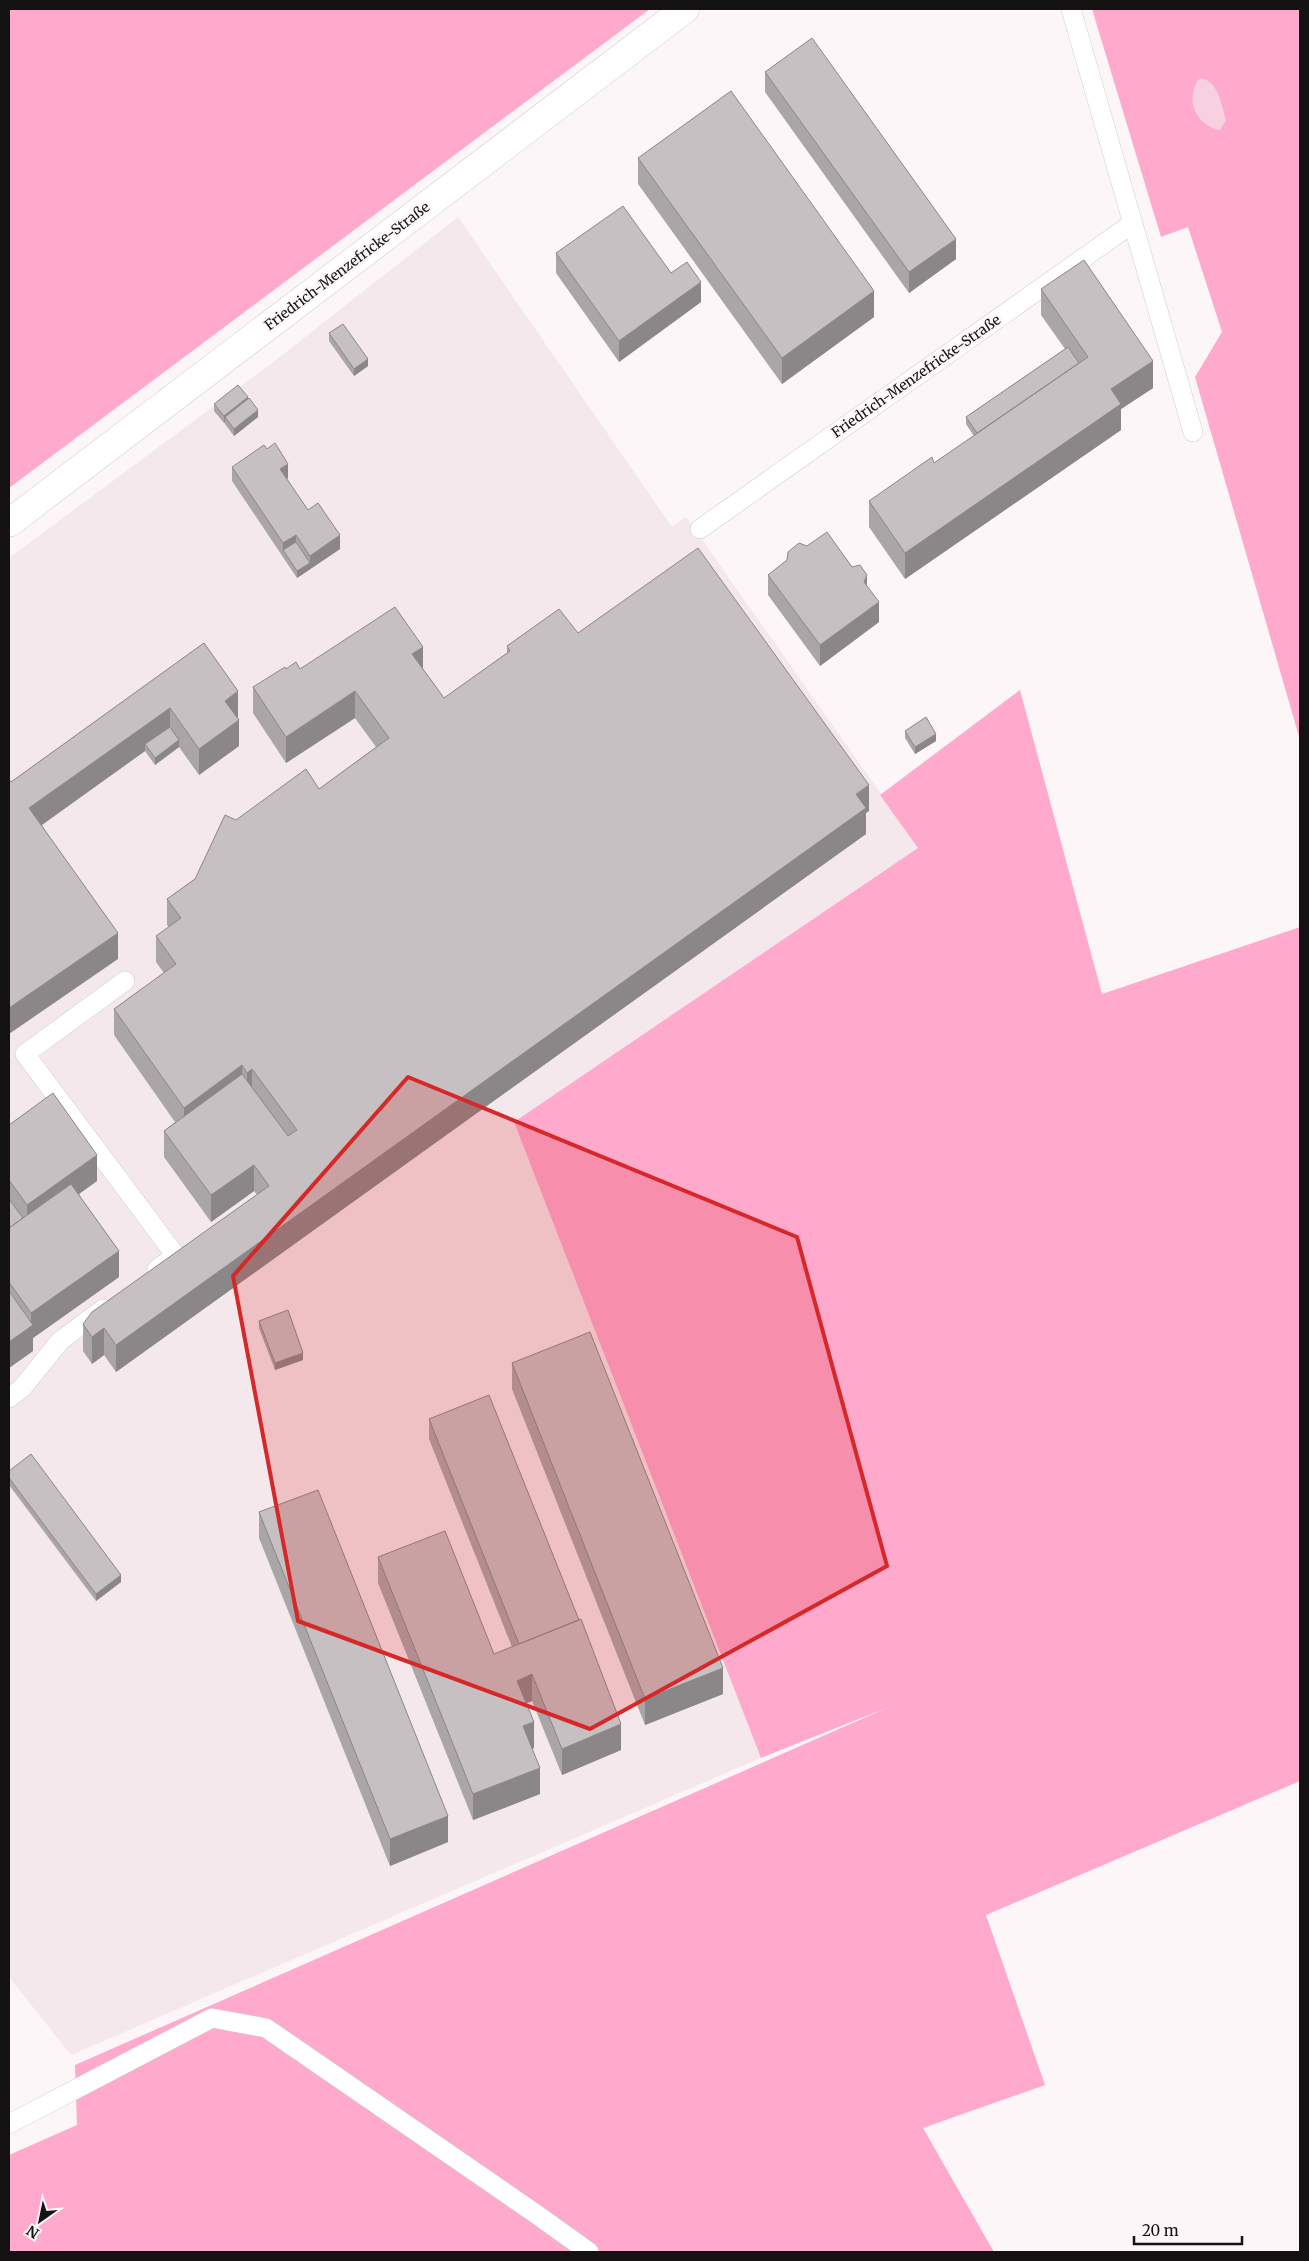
<svg xmlns="http://www.w3.org/2000/svg" width="1309" height="2261" font-family="Merriweather,serif">
	<rect width="100%" height="100%" fill="#fcf6f9"/>
	<path fill="#f5e8ed" d="M458,217L672,527L686,517L919,848L514,1122L761,1758L71,2055L9,1977V558L272,363Z"/>
	<path fill="#ffa9cd" d="M9,9H650L9,488Z
		M1092,9H1300V740L1195,377L1222,332L1188,227L1161,237Z
		M1020,690L1102,994L1300,927V1781L986,1915L1045,2085L923,2128L994,2252H9V2155L77,2125L75,2065L889,1707L761,1758L514,1122L918,848L880,795Z"/>
	<path fill="#f7d1e0" d="M1200,78C1219,81 1221,104 1226,120L1220,130C1195,126 1184,97 1200,78Z"/>
	<g fill="none" stroke-linecap="round" stroke-linejoin="round">
		<g stroke="#d0cacc" stroke-width="20">
			<path id="lane" d="M1071,9L1193,432
				M700,529L1133,223
				M125,981L25,1054L176,1256L157,1269
				M9,1398L22,1388L60,1341L103,1309
				M9,2124L212,2018L266,2028L536,2214L589,2252"/>
		</g>
		<g stroke="#d0cacc" stroke-width="29">
			<path id="street" d="M9,523L685,9"/>
		</g>
		<use href="#lane" stroke="#fff" stroke-width="19"/>
		<use href="#street" stroke="#fff" stroke-width="28"/>
	</g>
	<path fill="#aaa5a7" d="M765,72L956,259L909,293L765,92Z
		M638,158L874,317L782,384L638,184Z
		M556,253L671,273L701,302L619,362L556,273Z
		M1041,289L1153,388L1121,409V430L905,579L869,527V501L934,463L974,436L966,424V417L1065,349L1041,315Z
		M329,333L368,366L354,376L329,341Z
		M214,404L258,417L234,436L225,424V422L224,423L214,411Z
		M232,467L288,478L287,479L308,510L340,549L297,578L232,481Z
		M768,575L867,586L879,622L820,666L768,595Z
		M578,633L869,811L866,813V834L116,1372L104,1355L92,1364L83,1351V1324L257,1195L254,1191L211,1222L164,1157V1131L175,1122L114,1035V1009L164,973L156,962V936L169,927L167,925V899L195,879L236,820L319,789L376,747L355,718L286,763L253,713V687L286,669H423L444,698L507,653V646Z
		M204,643L238,718L239,746L199,775L179,747L155,765L145,751L42,825L118,959L11,782Z
		M905,731L936,741L915,754L905,738Z
		M9,1125L97,1181L79,1194L119,1277L33,1338V1351L9,1368Z
		M259,1321L303,1360L275,1370L259,1328Z
		M512,1363L723,1694L645,1725L512,1389Z
		M429,1419L621,1750L562,1775L532,1701L526,1703L534,1748L532,1749L540,1794L473,1820L378,1583V1557L494,1654L512,1647L429,1439Z
		M9,1471L121,1582L96,1601L9,1485Z
		M259,1512L448,1842L390,1866L259,1538Z"/>
	<path fill="#8b8688" d="M956,239V259L909,293V272Z
		M701,282V302L619,362V341Z
		M874,291V317L782,384V358Z
		M368,359V366L354,376V369Z
		M1153,361V388L1121,409V430L905,579V553L1111,389Z
		M248,397V404L225,417V422L224,423V416Z
		M258,410V417L234,436V429Z
		M288,464V478L280,483V469Z
		M296,535V549L283,550V543Z
		M340,535V549L297,578V571L310,563V556Z
		M867,575V595L864,582Z
		M879,602V622L820,666V645Z
		M423,647V674L412,654Z
		M238,691V718L225,727V701Z
		M355,691V718L286,763V737Z
		M170,708V734L145,744V751L29,834V808Z
		M239,720V746L199,775V749Z
		M936,734V741L915,754V747Z
		M179,740V747L155,765V758Z
		M869,785V811L866,813V834L116,1372V1345Z
		M118,933V959L9,1034V1008Z
		M242,1065V1091L184,1134V1108Z
		M252,1069V1095L247,1099V1073Z
		M97,1155V1181L9,1244L27,1224V1205Z
		M254,1165V1191L211,1222V1195Z
		M119,1251V1277L33,1338V1351L9,1368V1342L31,1326V1313Z
		M104,1328V1355L92,1364V1337Z
		M303,1353V1360L275,1370V1363Z
		M121,1575V1582L96,1601V1594Z
		M723,1668V1694L645,1725V1699Z
		M532,1674V1701L517,1707V1681Z
		M534,1722V1748L523,1752V1726Z
		M621,1724V1750L562,1775V1749Z
		M540,1768V1794L473,1820V1794Z
		M448,1816V1842L390,1866V1839Z"/>
	<path fill="#c6c0c2" stroke="#8b8688" d="M812,38L956,239L909,272L765,72Z
		M731,91L874,291L782,358L638,158Z
		M623,206L671,273L687,262L701,282L619,341L556,253Z
		M1084,260L1153,361L1111,389L1121,404L905,553L869,501L932,457L934,463L1088,357L1041,289Z
		M343,324L368,359L354,369L329,333Z
		M1068,347L1079,363L977,433L966,417Z
		M238,385L248,397L224,416L214,404Z
		M249,398L258,410L234,429L225,417Z
		M275,443L288,464L280,469L308,510L318,503L340,535L310,556L296,535L283,543L232,467L264,445L267,449Z
		M827,532L852,567L860,565L867,575L864,582L879,602L820,645L768,575L787,560L788,552L799,543L807,546Z
		M296,542L310,563L297,571L283,550Z
		M698,548L869,785L856,794L866,808L116,1345L104,1328L92,1337L83,1324L92,1312L269,1186L254,1165L211,1195L164,1131L242,1074L288,1136L297,1130L252,1069L247,1073L242,1065L184,1108L114,1009L176,964L156,936L181,918L167,899L195,879L225,815L236,820L306,769L319,789L389,738L355,691L286,737L253,687L285,667L286,669L296,662L300,669L395,607L423,647L412,654L444,698L510,651L507,646L559,609L578,633Z
		M204,643L238,691L225,701L239,720L199,749L170,708L29,808L118,933L9,1008V779L11,782Z
		M926,717L936,734L915,747L905,731Z
		M170,727L179,740L155,758L145,744Z
		M53,1093L97,1155L27,1205L9,1180V1125Z
		M71,1184L119,1251L31,1313L9,1282V1228Z
		M9,1199L23,1218L9,1228Z
		M9,1291L33,1325L9,1342Z
		M288,1310L303,1353L275,1363L259,1321Z
		M590,1332L723,1668L645,1699L512,1363Z
		M489,1395L579,1620L519,1644L429,1419Z
		M31,1454L121,1575L96,1594L9,1478V1471Z
		M318,1490L448,1816L390,1839L259,1512Z
		M445,1531L494,1654L581,1619L621,1724L562,1749L532,1674L517,1681L534,1722L523,1726L540,1768L473,1794L378,1557Z"/>
	<path fill="#d62828" fill-opacity="0.2" stroke="#d62828" stroke-width="4" stroke-linejoin="round" d="M408,1077L797,1237L887,1566L590,1729L298,1621L233,1276Z"/>
	<g text-anchor="middle" stroke-width="5" stroke-linejoin="round" paint-order="stroke">
		<g font-size="14" fill="#131112" stroke="#fcf6f9">
			<text transform="translate(347 266) rotate(-37)" y="5">Friedrich-Menzefricke-Straße</text>
			<text transform="translate(916 376) rotate(-35)" y="5">Friedrich-Menzefricke-Straße</text>
		</g>
	</g>
	<rect width="1309" height="2261" fill="none" stroke="#131112" stroke-width="20"/>
	<g transform="translate(40 2221) rotate(213)" stroke="#fcf6f9" stroke-width="4" paint-order="stroke">
	<path d="M0-4L9 19L0 12L-9 19Z" fill="#131112"/>
	<text y="-8" font-size="14" font-weight="bold" text-anchor="middle" fill="#131112">N</text>
	</g>
	<path d="M1134 2236v8h108v-8" fill="none" stroke="#131112" stroke-width="2.5"/>
	<text x="1142" y="2236" font-size="15" fill="#131112" stroke="#fcf6f9" stroke-width="4" paint-order="stroke">20 m</text>
</svg>
